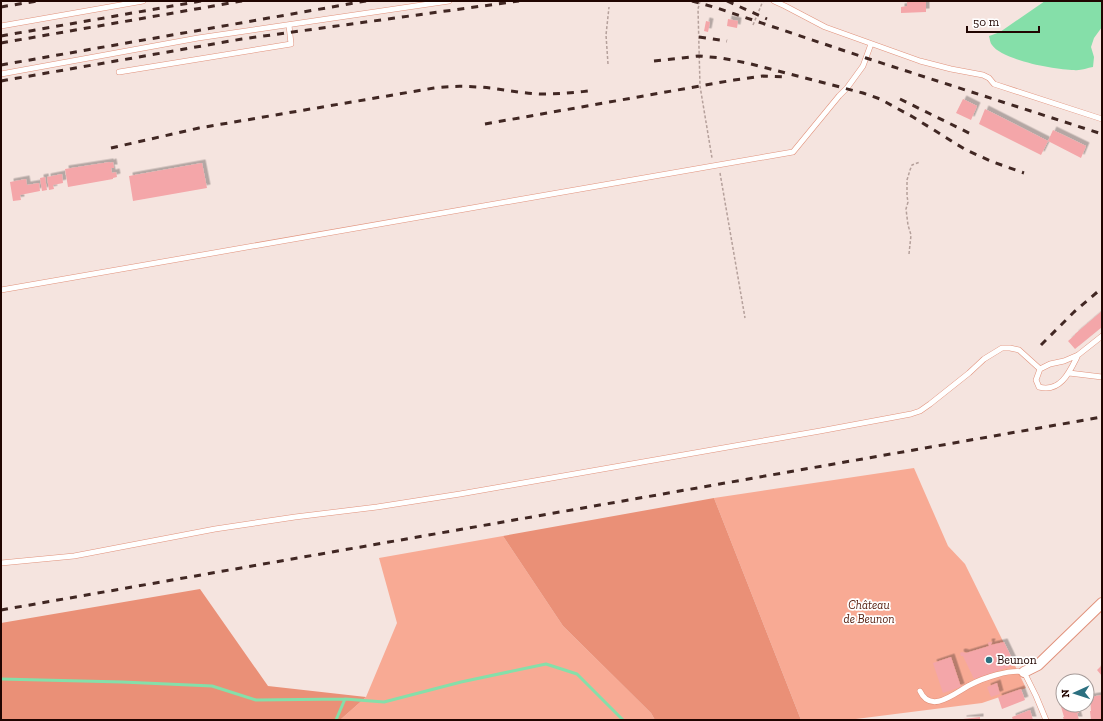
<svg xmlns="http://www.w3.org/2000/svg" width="1103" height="721" font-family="'Zilla Slab',serif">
	<defs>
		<filter id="shadow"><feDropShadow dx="3.5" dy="-3.5" stdDeviation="0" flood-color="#0004"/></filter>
	</defs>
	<rect width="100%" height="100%" fill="#f5e4df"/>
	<path fill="#f8aa94" d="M914,468L948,546L965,564L1026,688L982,703L848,720H801L714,498Z
		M503,536L563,626L651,713L655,720H340L366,697L397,623L379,558Z"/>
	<path fill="#ea9077" d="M714,498L801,720H655L651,713L563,626L503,536Z
		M200,589L268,686L366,697L340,720H1V623Z"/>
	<path fill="#85dfa9" d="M1045,1H1102V27L1094,38L1091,47L1094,57L1093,67C1087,68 1080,71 1074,70C1056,70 1002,60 992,45C990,43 990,39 989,36L992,35L1000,32Z"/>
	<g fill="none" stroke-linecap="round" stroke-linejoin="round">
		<path stroke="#85dfa9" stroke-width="3" d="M1,679L122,682L212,686L256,700L345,699L336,720
			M345,699L384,702L461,682L546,664L577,674L623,720"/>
	</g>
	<path fill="#f4a6a9" filter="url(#shadow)" d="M926,1V12L901,13V7L907,6V2Z
		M728,19L738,21L737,28L727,26Z
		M706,21L710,22L708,32L704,31Z
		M963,99L977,106L971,120L956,113Z
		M985,109L1048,141L1041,155L979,124Z
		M1053,130L1086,146L1081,158L1048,141Z
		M110,162V163L113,162L114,168H111L112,173L116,172L117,177L113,178V179L68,187L65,169Z
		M202,163L207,188L133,201L129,176Z
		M62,174L63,183L53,185L54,189L49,190L47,177Z
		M45,177L47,190L42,191L40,178Z
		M26,179L27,185L39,183L40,191L20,195L21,200L13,201L10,182Z
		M1102,311V327L1075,349L1068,341L1075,335V334Z
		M989,642H992L991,645L1004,642L1015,665L974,679L963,656H961L960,653L962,652L966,653L989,646L988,643Z
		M951,657L961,687L943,693L933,663Z
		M1102,665V676L1097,670Z
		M997,683L1000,694L991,697L987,687Z
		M1021,689L1025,700L1002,709L998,697Z
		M1102,695V720H1091L1090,711H1091L1090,697Z
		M1063,702V705H1076L1079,713H1077L1079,720H1064L1063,717H1064L1060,703Z
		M1030,710L1033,720H1013L1012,717Z
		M980,717V720H963V719Z"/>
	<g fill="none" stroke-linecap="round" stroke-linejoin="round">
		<g stroke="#e1927c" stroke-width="6">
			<path id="lane" d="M774,1L785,6L825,27L920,61L951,69L983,75L989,78L994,84L1102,119
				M1,26L143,1
				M119,72L291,44L289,25
				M1,74L198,38L449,1
				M1,290L793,152L839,96L847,88L863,66L871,44
				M1078,355C1070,371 1061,393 1039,387L1036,380L1040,369L1050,364L1064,361L1078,355L1102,336
				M1069,373L1102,377
				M1,563L74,556L215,529L295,517L377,507L460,494L820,431L911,414L920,411L930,404L969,373L984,359L1002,348H1010L1019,350L1040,369
				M920,691C931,715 956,692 970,685C983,678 1010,669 1024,672L1036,696L1046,720"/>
		</g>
		<g stroke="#e1927c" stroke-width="12">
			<path id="street" d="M1024,672L1038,665L1102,603"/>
		</g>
		<path stroke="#b5a09b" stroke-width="1.5" stroke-dasharray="3 2" stroke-linecap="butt" d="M700,1L698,9L700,86L712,158
			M753,25L763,1
			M608,64L606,35L609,7
			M720,173L745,318
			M909,254L911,235L908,225L906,209L908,202L907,196V180L910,170L912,165L920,162"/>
		<use href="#lane" stroke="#fff" stroke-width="5"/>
		<use href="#street" stroke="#fff" stroke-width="10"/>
		<path stroke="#412723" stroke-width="3" stroke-dasharray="7 7" stroke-linecap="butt" d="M692,1L717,8L866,58L1102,134
			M727,1L767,19
			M1,7L37,1
			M1,36L201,1
			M699,37L727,41
			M1,43L242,1
			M654,61L699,56L721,58L747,63L863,93L880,99L913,117L966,150L993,162L1024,173
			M1,65L366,1
			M1,81L242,39L519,1
			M900,99L973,135
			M485,124L734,80L763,76L785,77
			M111,148L199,128L434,88C449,86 463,86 478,87C498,88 518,93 539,94C556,94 572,93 588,91
			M1041,345L1074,312L1102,288
			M1,610L1102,417"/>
	</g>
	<circle fill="#2c7080" stroke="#fff" stroke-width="1.5" cx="989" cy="660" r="4"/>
	<g text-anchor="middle" stroke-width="3.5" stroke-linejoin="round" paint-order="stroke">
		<g font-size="12" font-style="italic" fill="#521a0a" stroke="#fff">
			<text x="869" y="609">Château<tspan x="869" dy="14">de Beunon</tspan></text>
		</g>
		<g font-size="12" fill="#210501" stroke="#fff" text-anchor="start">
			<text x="997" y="664">Beunon</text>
		</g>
	</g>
	<rect width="1103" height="721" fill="none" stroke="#210501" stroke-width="4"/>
	<g transform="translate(1075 693) rotate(267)"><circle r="19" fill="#ffffff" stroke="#a69b99"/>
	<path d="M0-3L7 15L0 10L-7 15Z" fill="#2c7080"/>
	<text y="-6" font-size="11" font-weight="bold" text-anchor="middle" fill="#210501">N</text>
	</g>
	<path d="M967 26v6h72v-6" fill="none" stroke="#210501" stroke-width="2"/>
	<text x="973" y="26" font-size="12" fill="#210501" stroke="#ffffff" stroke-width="3" paint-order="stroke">50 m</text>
</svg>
